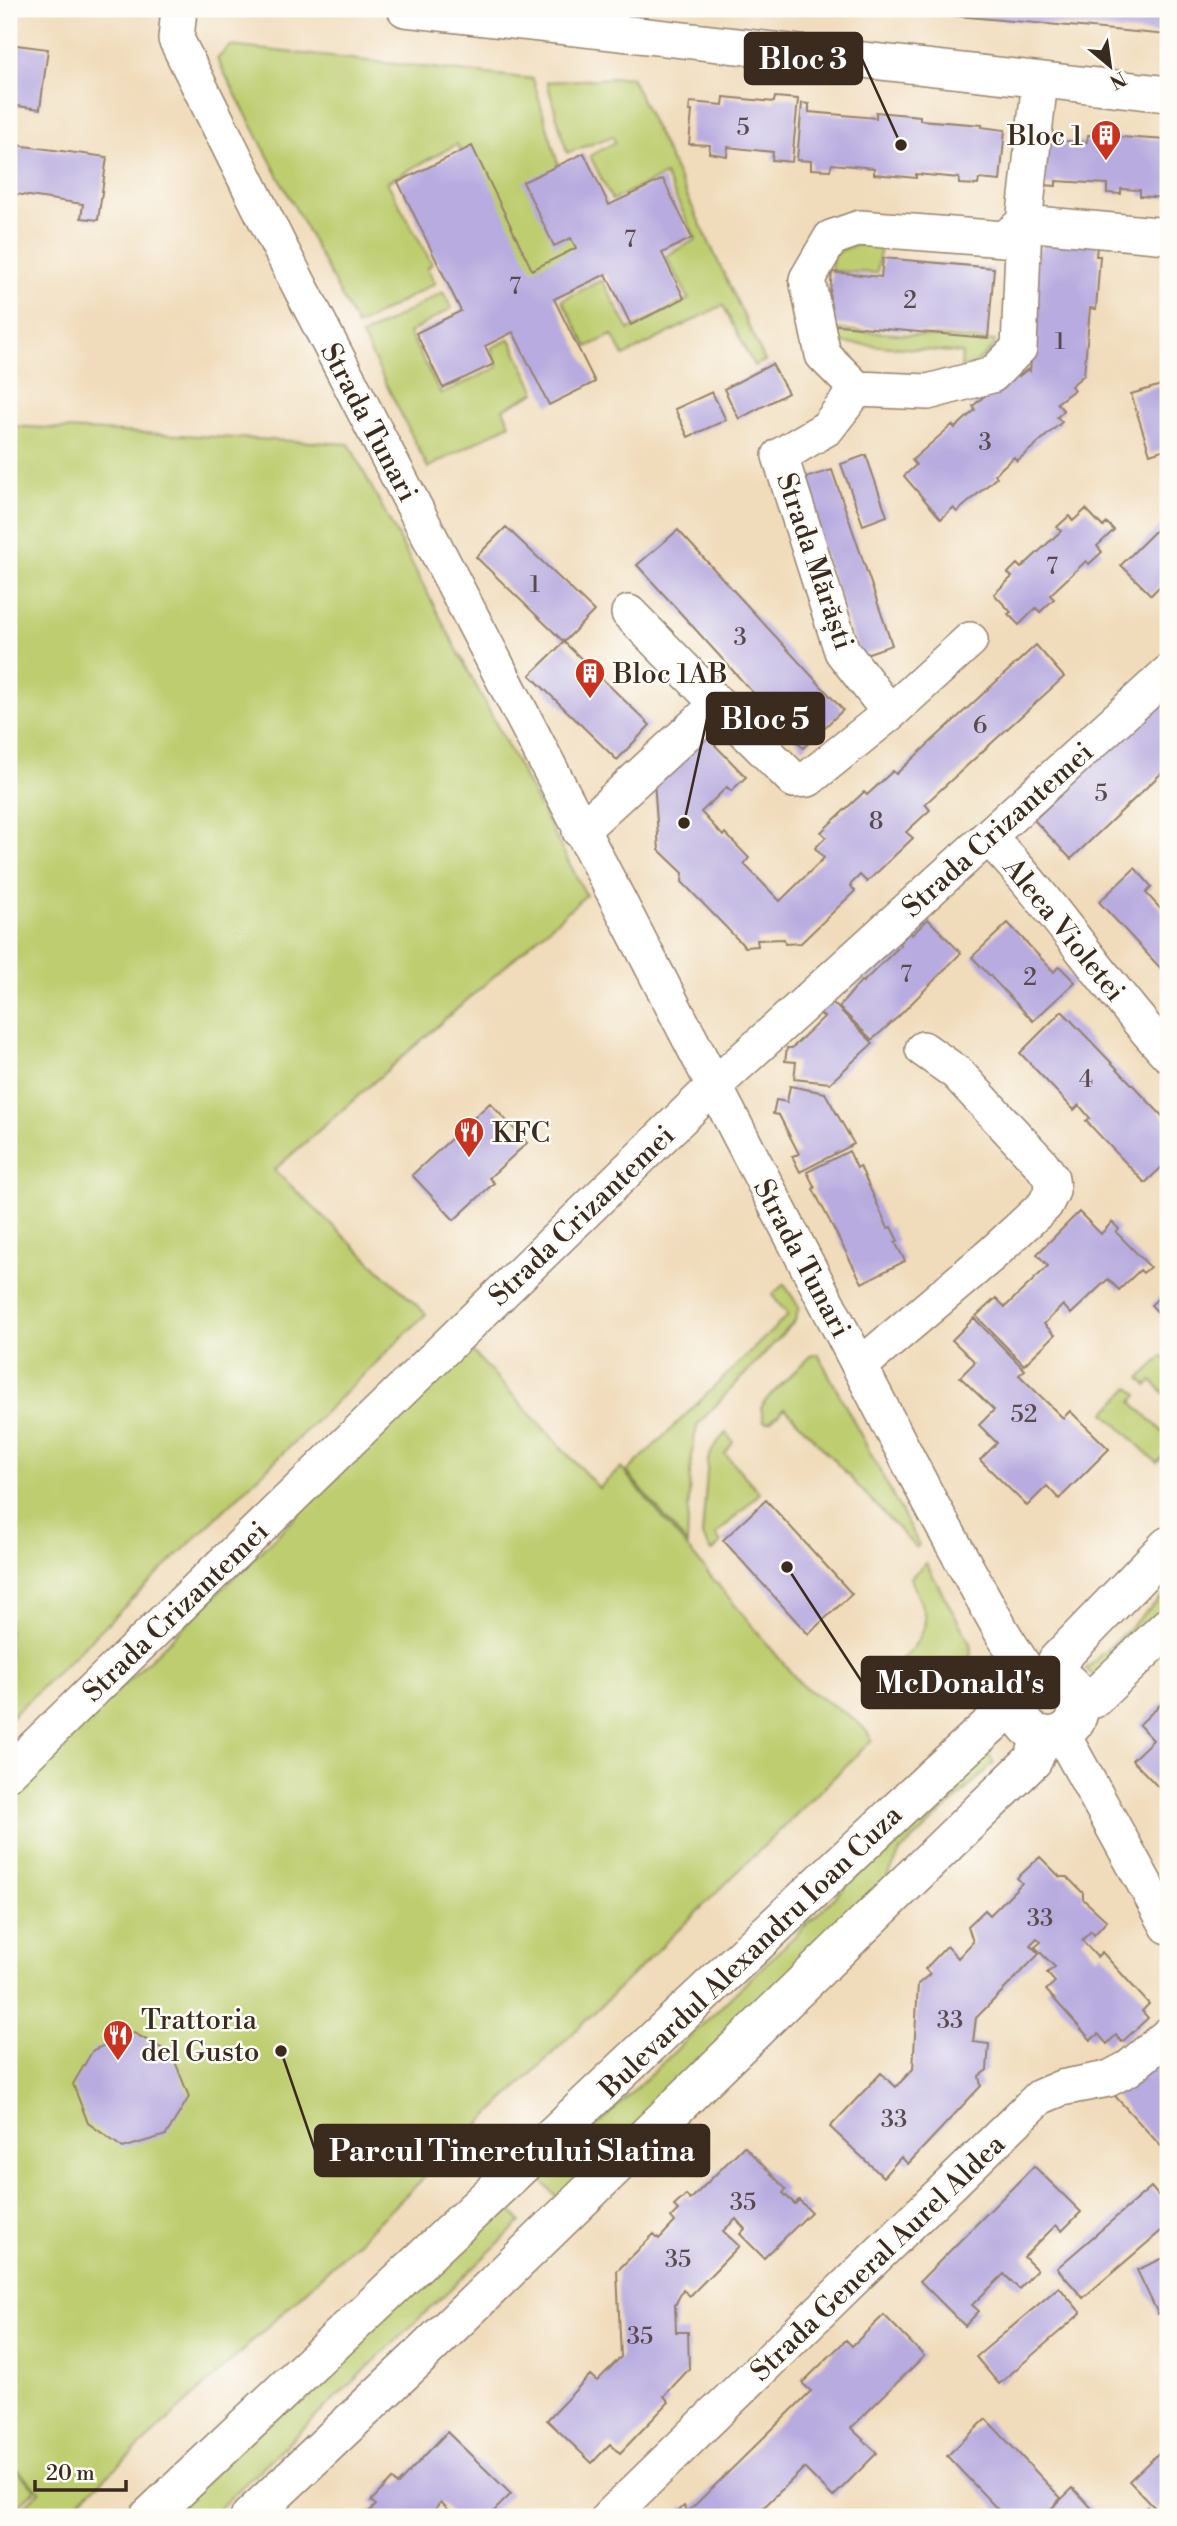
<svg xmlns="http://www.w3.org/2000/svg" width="1177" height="2526" font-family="'Libre Bodoni',serif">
	<rect width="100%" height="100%" fill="#fdfcf7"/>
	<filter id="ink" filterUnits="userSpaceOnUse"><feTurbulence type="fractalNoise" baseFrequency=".0143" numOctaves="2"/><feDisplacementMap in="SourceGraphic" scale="14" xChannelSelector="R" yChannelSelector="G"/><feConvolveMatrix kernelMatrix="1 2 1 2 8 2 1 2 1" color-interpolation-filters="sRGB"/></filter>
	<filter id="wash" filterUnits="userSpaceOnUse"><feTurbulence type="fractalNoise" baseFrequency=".00686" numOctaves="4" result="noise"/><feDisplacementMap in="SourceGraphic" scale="28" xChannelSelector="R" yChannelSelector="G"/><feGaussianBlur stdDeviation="1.57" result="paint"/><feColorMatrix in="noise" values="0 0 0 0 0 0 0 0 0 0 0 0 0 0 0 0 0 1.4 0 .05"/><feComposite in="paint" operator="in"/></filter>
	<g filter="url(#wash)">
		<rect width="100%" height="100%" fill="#f0dbba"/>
		<path fill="#becd6f" stroke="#7c7c46" stroke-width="2" d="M230,46L533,79L560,171L571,232L581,249L524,276L457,144L387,182L432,264L427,268L435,283L357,326L217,59Z
			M631,77L765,361L754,366L723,305L624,356L612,335L587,347L562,300L602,280L629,330L689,299L666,256L696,239L665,175L612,200L590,156L615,142L613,136L567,153L547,82Z
			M882,236L877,273L831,271L833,253Z
			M443,292L452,308L409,333L441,394L498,367L491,348L510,339L536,392L503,409L510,424L428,468L362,336Z
			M828,329L995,341L994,347L973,365L961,368L962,353L844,343L843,350L826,349Z
			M9,426L349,444L586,895L274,1170L426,1314L9,1719Z
			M784,1284L799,1307L795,1321L698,1424L694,1439L690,1474L687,1544L627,1472L788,1315L772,1295Z
			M469,1348L599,1488L621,1468L798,1681C820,1703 858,1712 872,1740C605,2002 339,2266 62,2517H14L40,2491L9,2462V1797Z
			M818,1354L919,1545L916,1548L785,1408L770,1422L764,1421L761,1408L766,1400L810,1356Z
			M1163,1356L1168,1362V1397L1152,1381L1147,1386L1140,1378Z
			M1130,1387L1138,1395L1132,1402L1168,1437V1451L1157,1463L1105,1413Z
			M726,1433L733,1442L725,1454L760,1493L716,1535L721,1543L712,1552L702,1536L708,1460L715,1445Z
			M926,1563L970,1643L971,1654L912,1707H907L879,1678C897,1664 931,1639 924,1613C921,1600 914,1590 911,1577Z
			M1168,1591V1608L1096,1678L1086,1669Z
			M987,1751L994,1763L900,1852L882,1889L561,2202L541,2180Z
			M499,2197L521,2222L210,2517H164Z
			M9,2465L36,2489L9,2515Z"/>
		<g id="blocks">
			<path fill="#b7abdf" d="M765,9H808V14L765,11Z
				M913,9H1168V35L913,12Z
				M9,44L48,49L40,109L9,105Z
				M724,97L774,102L775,97L798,99L792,162L772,160L773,152L728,147L727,156L709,153L710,145L689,144L692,111H689L690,102L723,105Z
				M802,103L809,104V112L876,118V112L920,116V120L982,125L981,127L1005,130L1000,181L979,179L978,185L959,184V178L916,174V178L874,174V168L832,164L830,170L811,169V161L797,160Z
				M1088,135L1168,140V190L1166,198L1140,196V190L1121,189V194L1107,193V184L1056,181V186L1043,185L1046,140L1087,142Z
				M9,144L107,157L98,220L81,218L83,204L9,193Z
				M472,146L532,270L576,248L571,238L554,246L523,182L584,153L609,205L663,179L692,238L662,253L684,298L631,325L606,274L554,299L595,382L549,405L513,332L485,346L494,364L443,388L416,333L461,311L398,182Z
				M1042,232L1098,237L1096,256H1100L1096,309L1090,308L1084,375L1071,386L1074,390L1057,403L1064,411L1057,417L1062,422L1017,461L1014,457L995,474L997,477L957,512L953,508L941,519L904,476L916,465L912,460L952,425L955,428L975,410L973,406L1014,370L1019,376L1028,369L1030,371L1036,310V249L1041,250Z
				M883,258L994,268L988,338L827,324L832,272L881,277Z
				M772,364L788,393L739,419L724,389Z
				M1168,383V448L1150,454L1131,394Z
				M712,392L726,420L688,437L675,409Z
				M866,455L887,516L863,525L841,464Z
				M832,470L892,645L860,656L798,480Z
				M1086,509L1103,527L1107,523L1114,530L1097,546L1102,552L1089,564L1086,561L1050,595L1054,599L1040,612L1036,608L1019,625L1008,614L1011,612L994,594L1012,577L1008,573L1017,564L1021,568L1061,531L1057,527L1069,516L1073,521Z
				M1168,518V578L1151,595L1121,565Z
				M506,527L594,611L564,642L476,557Z
				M678,530L843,710L803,748L637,565Z
				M564,642L650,725L617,760L530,675Z
				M1036,645L1064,677L925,804L930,810L906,832L913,838L867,882L860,875L850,885L855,891L801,943L785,944L784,939L757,940L758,946L745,947L682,882L683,873L659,850L654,781L703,733L746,777L731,791L727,787L701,812L723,836L725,833L749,858L744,864L780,901L824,858L815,848L826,837L821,832L864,792L867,795L893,771L896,774Z
				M1168,692V767L1071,859L1034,820Z
				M1135,868L1152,887L1146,893L1168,917V967L1164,972L1099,902Z
				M928,919L961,953L899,1016L872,1040L839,1007L861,981L863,982L901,945L899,943L910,932L912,935Z
				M1008,923L1054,972L1059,966L1075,982L1033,1021L972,957Z
				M831,1001L873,1043L830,1083L794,1079L796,1062L785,1061L787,1048H792L824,1017L818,1013Z
				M1062,1011L1168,1122V1161L1145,1183L1086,1121L1090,1118L1079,1105L1074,1110L1020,1053Z
				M790,1086L825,1093L854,1144L800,1172L792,1156L799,1154L779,1115L773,1114L776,1100L787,1102Z
				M490,1103L527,1143L489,1178L494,1183L454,1220L412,1175Z
				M849,1151L857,1168L860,1166L888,1228L891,1227L898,1241L895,1242L905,1261L862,1283L813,1189L815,1188L807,1172Z
				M1079,1212L1101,1234L1112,1222L1119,1229L1116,1232L1150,1267L1143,1273L1140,1270L1119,1290L1108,1279L1071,1314L1063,1305L1044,1324L1055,1335L1024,1365L976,1316L996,1298L1005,1307L1048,1266L1037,1254Z
				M1168,1289V1323L1151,1305Z
				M974,1318L1025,1370L1019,1375L1063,1418L1070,1411L1109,1449L1059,1499L1047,1486L1027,1506L980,1460L997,1443L979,1425L994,1410L960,1377L975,1362L952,1340Z
				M766,1500L852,1594L808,1634L723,1540Z
				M1168,1697V1797L1132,1760L1153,1740L1139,1725Z
				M1040,1857L1060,1877H1067L1083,1893V1899L1107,1921L1094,1935L1091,1931L1082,1940L1097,1957L1102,1952L1149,2004L1142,2011L1148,2018L1122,2042L1116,2035L1107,2044L1098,2034L1091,2040L1046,1990L1055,1982L1047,1973L1055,1967L1035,1947L1041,1942L1037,1938L1030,1945L1039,1954L976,2018L973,2042L989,2044L987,2070L979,2076L981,2086L908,2164L901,2157L883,2177L830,2127L881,2073L896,2087L913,2069L918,1984L930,1974L925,1969L947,1946L958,1958L973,1942L968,1926L985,1910L990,1915L1022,1883L1017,1878Z
				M134,2033L172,2054L189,2097L166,2135L123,2148L88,2123L73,2084L93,2050Z
				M1157,2055L1168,2066V2154L1115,2096Z
				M744,2146L786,2189L783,2193L795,2204L799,2200L811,2212L764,2258L740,2234L745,2229L736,2219L723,2231L739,2246L690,2296L683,2290L675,2305L676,2332H688L689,2369L664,2396L669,2402L620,2453L610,2444L592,2463L547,2420L590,2375L597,2381L621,2357L617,2271L654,2234L659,2239L675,2222L671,2217L678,2210L674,2206L686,2195L690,2200Z
				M1034,2166L1081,2212L1062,2231L1056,2225L1024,2257L1037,2270L1019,2289L1004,2274L972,2305L979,2311L965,2326L920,2281Z
				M1151,2187L1168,2207V2225L1083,2298L1057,2268Z
				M1168,2256V2309L1158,2314L1137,2270Z
				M1059,2287L1081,2313L999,2384L976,2357Z
				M884,2315L924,2356L851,2428L877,2453L833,2497L804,2468L754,2517H672L684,2506L688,2512L811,2391L802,2383L846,2340L852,2346Z
				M986,2419L1061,2498L1050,2510L1073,2488L1100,2517H1005L947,2456Z
				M447,2432L511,2494L488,2517H449L452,2513L441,2502L431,2514L434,2517H364L376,2505L371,2501L392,2479L397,2485Z
				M1168,2444V2500L1157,2510L1129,2481Z
				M1147,2507L1157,2517H1137Z"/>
		</g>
	</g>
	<g filter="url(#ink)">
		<use href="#blocks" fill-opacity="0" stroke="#96826c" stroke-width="2"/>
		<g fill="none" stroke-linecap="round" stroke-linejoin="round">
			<g stroke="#96826c" stroke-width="38">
				<path id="minor" d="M179,9L176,39L279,246L931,1504L1003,1634L1033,1681
					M405,9L1168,94
					M1040,80L1024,223L1019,348L992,375L928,392L857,389L823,355L807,279L831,238L860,228L1004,239L1024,223L1168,236
					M857,389L827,428L780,456L842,651L890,713
					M629,613L718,704
					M580,831L718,704L794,780L808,779L890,713L970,640
					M988,837C1054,904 1104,985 1168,1054
					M860,1366L992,1254L1045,1205L1052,1191L1051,1178L1042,1165L957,1073L923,1049
					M1062,1734L1168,1926
					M9,1772L714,1086L1168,673
					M609,2517L1040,2097L1061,2088L1108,2079L1129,2068L1168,2035"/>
			</g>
			<g stroke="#96826c" stroke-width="41">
				<path id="secondary" d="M1019 1706a30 30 0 1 1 60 0a30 30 0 1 1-60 0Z
					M1052,1676L1057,1661L1168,1546
					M1079,1703L1093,1699L1168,1627
					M149,2517L933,1777L998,1718L1019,1707
					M250,2517L416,2360L1033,1760L1043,1735"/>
			</g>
			<use href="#minor" stroke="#fff" stroke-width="35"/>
			<use href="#secondary" stroke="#fff" stroke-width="38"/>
		</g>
	</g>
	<defs>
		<g id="building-pin" transform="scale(1.575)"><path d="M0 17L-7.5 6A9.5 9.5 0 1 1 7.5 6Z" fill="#c8321e" stroke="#fdfcf7"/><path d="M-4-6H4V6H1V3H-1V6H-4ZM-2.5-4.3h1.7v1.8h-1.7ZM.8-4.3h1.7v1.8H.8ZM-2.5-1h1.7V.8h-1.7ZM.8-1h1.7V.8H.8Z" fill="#fff"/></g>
		<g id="restaurant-pin" transform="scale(1.575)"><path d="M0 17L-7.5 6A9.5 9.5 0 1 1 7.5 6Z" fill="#c8321e" stroke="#fdfcf7"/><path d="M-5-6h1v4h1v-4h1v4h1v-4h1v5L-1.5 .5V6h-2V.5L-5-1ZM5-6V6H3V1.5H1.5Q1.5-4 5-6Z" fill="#fff"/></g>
	</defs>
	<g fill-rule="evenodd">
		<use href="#building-pin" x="1106" y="135"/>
		<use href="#building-pin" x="590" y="673"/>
		<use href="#restaurant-pin" x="469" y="1132"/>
		<use href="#restaurant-pin" x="118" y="2035"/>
	</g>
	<g text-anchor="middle" stroke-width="5" stroke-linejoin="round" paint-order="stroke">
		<g font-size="24" fill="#5a4a4e">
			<text x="743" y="135">5</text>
			<text x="630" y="247">7</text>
			<text x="515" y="294">7</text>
			<text x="910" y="308">2</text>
			<text x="1060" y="349">1</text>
			<text x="985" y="450">3</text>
			<text x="1052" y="574">7</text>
			<text x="535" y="592">1</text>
			<text x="740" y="645">3</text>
			<text x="980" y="733">6</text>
			<text x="1101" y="801">5</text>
			<text x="876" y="829">8</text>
			<text x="906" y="982">7</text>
			<text x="1030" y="985">2</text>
			<text x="1086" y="1087">4</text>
			<text x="1024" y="1422">52</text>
			<text x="1040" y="1926">33</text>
			<text x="950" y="2028">33</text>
			<text x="894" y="2127">33</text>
			<text x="743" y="2210">35</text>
			<text x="678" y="2267">35</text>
			<text x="640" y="2344">35</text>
		</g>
		<g font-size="28" fill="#3b2a1e" stroke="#fdfcf7" text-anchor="start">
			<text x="1083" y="145" text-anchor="end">Bloc 1</text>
			<text x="613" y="683">Bloc 1AB</text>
			<text x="492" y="1142">KFC</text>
			<text x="141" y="2029">Trattoria<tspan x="141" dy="32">del Gusto</tspan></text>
		</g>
		<g font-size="28" fill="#3b2a1e" stroke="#fdfcf7">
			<text transform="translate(370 422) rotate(62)" y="10">Strada Tunari</text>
			<text transform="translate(816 561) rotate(71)" y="10">Strada Mărăști</text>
			<text transform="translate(997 829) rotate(-42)" y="10">Strada Crizantemei</text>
			<text transform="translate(1065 929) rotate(51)" y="10">Aleea Violetei</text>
			<text transform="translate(581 1215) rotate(-44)" y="10">Strada Crizantemei</text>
			<text transform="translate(803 1258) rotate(62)" y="10">Strada Tunari</text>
			<text transform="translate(175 1611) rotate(-44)" y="10">Strada Crizantemei</text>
			<text transform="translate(750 1951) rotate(-44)" y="10">Bulevardul Alexandru Ioan Cuza</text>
			<text transform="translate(877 2257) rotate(-44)" y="10">Strada General Aurel Aldea</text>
		</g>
	</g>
	<path fill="none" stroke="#3b2a1e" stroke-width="2.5" d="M901 145L862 59M684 823L707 719M787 1567L862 1682M281 2051L315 2150"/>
	<g fill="#3b2a1e" stroke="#fdfcf7" stroke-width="2.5">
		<circle cx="901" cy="145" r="7"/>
		<circle cx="684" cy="823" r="7"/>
		<circle cx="787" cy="1567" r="7"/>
		<circle cx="281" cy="2051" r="7"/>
	</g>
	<g fill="#3b2a1e" stroke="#3b2a1e" stroke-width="2.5">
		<rect x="745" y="33" width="117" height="51" rx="7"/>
		<rect x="707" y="693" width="117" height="51" rx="7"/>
		<rect x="862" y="1657" width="197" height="51" rx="7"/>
		<rect x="315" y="2125" width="394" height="51" rx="7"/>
	</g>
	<g font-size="30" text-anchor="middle" font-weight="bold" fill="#fff">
		<text x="803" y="69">Bloc 3</text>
		<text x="765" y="729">Bloc 5</text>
		<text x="960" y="1693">McDonald's</text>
		<text x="512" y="2161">Parcul Tineretului Slatina</text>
	</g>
	<rect width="1177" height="2526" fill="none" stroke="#fdfcf7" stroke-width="35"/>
	<g transform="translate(1110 66) rotate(151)" stroke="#fdfcf7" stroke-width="5" paint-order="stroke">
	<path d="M0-5L12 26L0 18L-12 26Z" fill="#3b2a1e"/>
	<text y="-10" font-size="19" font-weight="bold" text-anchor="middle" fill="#3b2a1e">N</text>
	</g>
	<path d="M35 2480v10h91v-10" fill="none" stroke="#3b2a1e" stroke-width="3.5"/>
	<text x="46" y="2480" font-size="21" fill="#3b2a1e" stroke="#fdfcf7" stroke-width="5" paint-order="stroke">20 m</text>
</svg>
